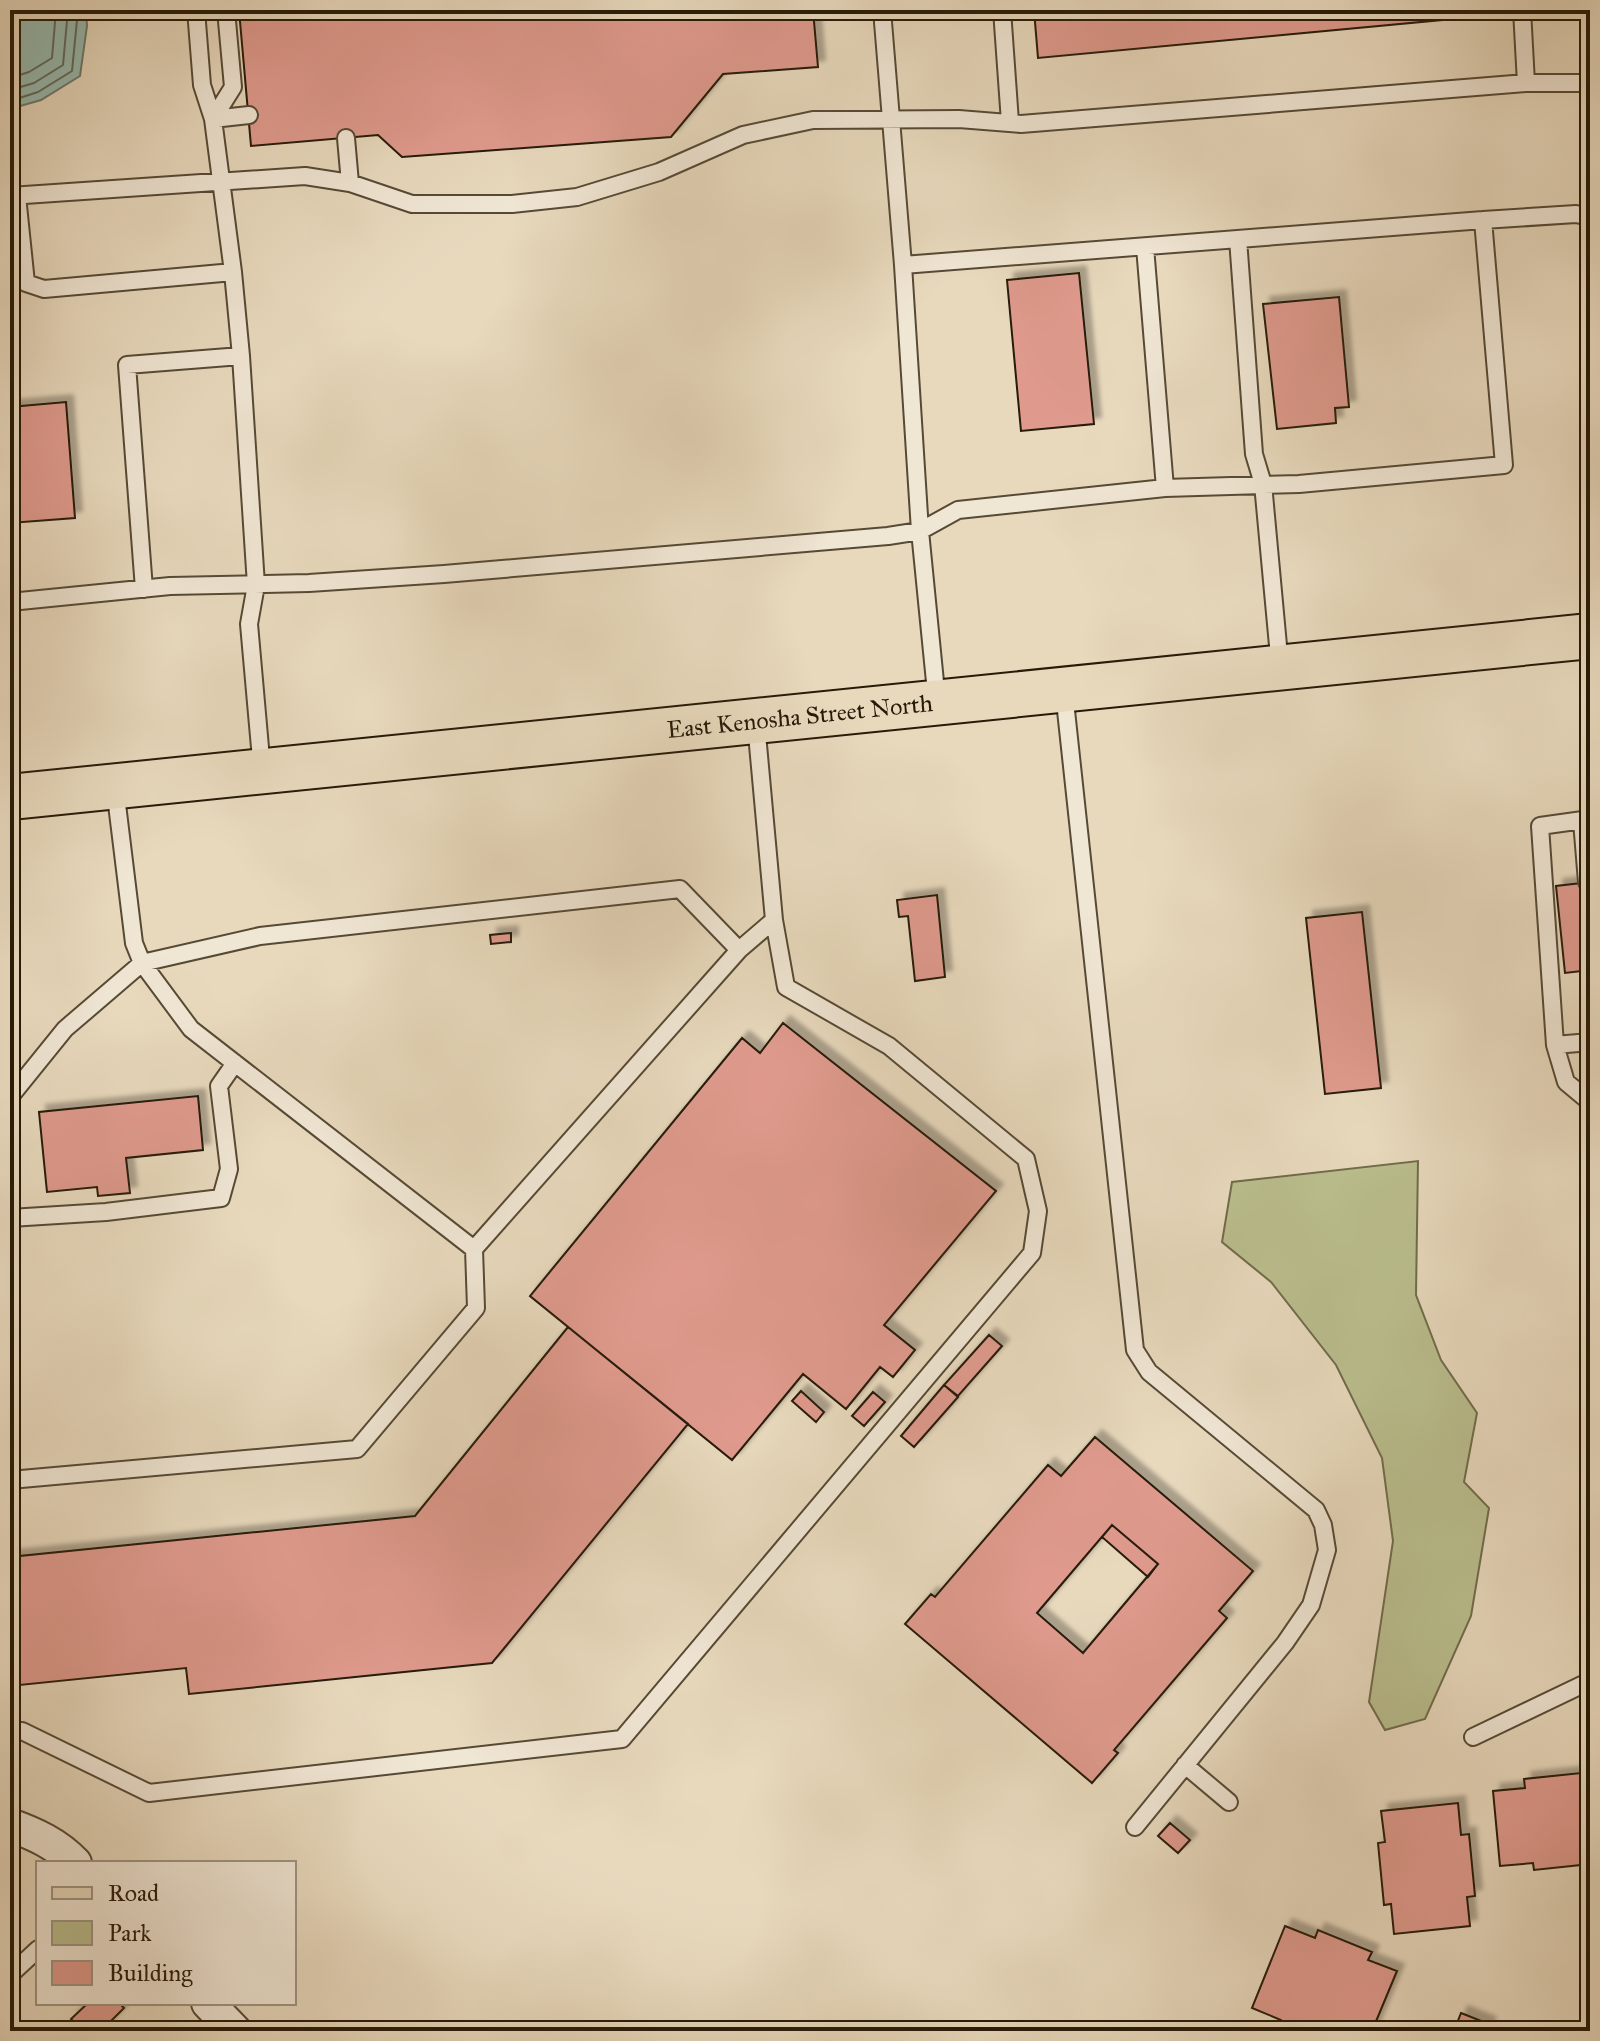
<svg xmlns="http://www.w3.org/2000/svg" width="1600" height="2041" font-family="'IM FELL Great Primer',serif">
	<defs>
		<filter id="shadow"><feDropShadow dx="7" dy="-7" stdDeviation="2" flood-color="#0004"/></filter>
	</defs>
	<rect width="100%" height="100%" fill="#e8d9bd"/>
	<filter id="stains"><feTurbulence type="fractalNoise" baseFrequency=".0025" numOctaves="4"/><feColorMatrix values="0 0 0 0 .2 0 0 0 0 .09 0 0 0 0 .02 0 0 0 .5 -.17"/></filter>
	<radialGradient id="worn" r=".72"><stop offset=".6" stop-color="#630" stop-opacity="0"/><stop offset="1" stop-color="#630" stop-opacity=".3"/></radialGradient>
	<path fill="#babe8e" stroke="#706c4b" stroke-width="2" d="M1418,1161L1416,1295L1441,1360L1477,1413L1464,1482L1489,1508L1471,1616L1425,1719L1385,1730L1369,1702L1393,1541L1382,1458L1336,1365L1271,1282L1222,1242L1232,1182Z"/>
	<path fill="#97bab0" stroke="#6a7a6d" stroke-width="2" d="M10,10H86L87,26L80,76L41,100L10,109Z"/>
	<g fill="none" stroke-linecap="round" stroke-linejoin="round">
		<path stroke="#5e6a5c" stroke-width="2" d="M10,78L29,72L52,58L56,10
			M10,90L34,83L63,65L68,10
			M10,101L38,92L72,71L78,10"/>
	</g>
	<path fill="#df9a8d" stroke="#261a08" stroke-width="2" fill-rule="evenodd" filter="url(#shadow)" d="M239,10H813L818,67L723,74L671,137L402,157L378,135L251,146Z
		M1034,10H1441L1442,20L1038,58Z
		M1079,273L1094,424L1021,431L1007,280Z
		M1339,297L1349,407L1335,408L1336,423L1277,429L1263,304Z
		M66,402L75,518L10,523V407Z
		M1590,882V970L1565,973L1556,886Z
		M937,895L945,977L915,981L908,916L899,917L897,900Z
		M1362,912L1381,1088L1325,1094L1306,918Z
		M511,933V942L491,944L490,935Z
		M783,1023L996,1191L884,1325L915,1350L893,1377L880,1367L846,1409L803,1374L732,1460L530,1296L742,1038L760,1053Z
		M198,1096L203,1150L126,1158L130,1193L98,1196L97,1187L47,1192L39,1112Z
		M1585,1221H1590V1272Z
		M568,1327L688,1424L492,1663L189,1694L186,1668L10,1686V1557L415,1516Z
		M989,1335L1002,1346L958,1396L944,1385Z
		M944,1385L958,1397L914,1447L901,1436Z
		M801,1391L824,1412L816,1422L792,1401Z
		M873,1392L885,1402L864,1426L852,1416Z
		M1095,1437L1253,1571L1219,1611L1227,1618L1114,1750L1118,1753L1092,1783L905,1624L931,1594L935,1597L1048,1465L1061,1476ZM1112,1525L1158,1564L1083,1653L1037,1613Z
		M1112,1525L1158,1564L1148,1577L1102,1537Z
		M1581,1773L1582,1783L1590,1782V1864L1534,1870L1533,1863L1500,1866L1493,1791L1525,1788L1524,1779Z
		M1458,1803L1461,1835L1469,1834L1475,1896L1467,1897L1470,1926L1394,1934L1391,1904L1384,1905L1378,1843L1385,1842L1381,1811Z
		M1170,1823L1190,1840L1178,1853L1158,1836Z
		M1285,1926L1315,1938L1318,1930L1372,1952L1368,1960L1397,1971L1372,2031H1287L1279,2028L1281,2020L1252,2008Z
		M88,2003H119L124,2008L101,2031H83L71,2019Z
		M1461,2013L1489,2024L1486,2031H1454Z"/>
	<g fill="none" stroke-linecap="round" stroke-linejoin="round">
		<g stroke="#564a35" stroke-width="20">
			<path id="service" d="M196,10L202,85L213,119L233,272L241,356
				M882,10L903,265L920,531L937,702
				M1002,10L1010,122
				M1522,10L1526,83
				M213,119L233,87L226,10
				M213,119L249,115
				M346,138L350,183
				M10,196L305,176L350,183L412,204H512L577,197L659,172L743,135L813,120L959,119L1021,124L1526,83H1590
				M17,196L26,283L44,289L233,272
				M1238,239L1254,454L1263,484L1280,667
				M1145,247L1165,488
				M903,265L1483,220
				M144,589L127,365L241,356L256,585L249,624L262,770
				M10,602L170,586L309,583L444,574L888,536L920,531L958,510L1165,488L1299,484L1504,465L1483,220L1576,214L1590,217
				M1064,692L1135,1350L1149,1372L1316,1510L1323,1525L1327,1550L1311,1605L1285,1643L1135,1827
				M115,788L134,943L142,963L191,1029L474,1249
				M1590,819L1540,826L1555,1045L1566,1082L1590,1102
				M1582,821L1587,882
				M1555,1045L1590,1042
				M10,1097L65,1029L142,963L260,936L680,889L739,950
				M10,1218L106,1212L221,1198L229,1169L219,1086L235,1063
				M10,1480L357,1449L476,1308L474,1249L739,950L774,920
				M10,1732L22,1731L149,1793L622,1739L1032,1253L1038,1211L1026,1159L889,1046L786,987L774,920L756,723
				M1473,1737L1590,1681
				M1185,1765L1229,1802
				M10,1975L38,1949"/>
		</g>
		<g stroke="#564a35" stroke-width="36">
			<path id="minor" d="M10,1825C35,1834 57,1844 75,1863
				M208,2003L235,2031"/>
		</g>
		<g stroke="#261a08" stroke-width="48">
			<g id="primary">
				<path id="s1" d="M10,797L1590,636"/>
			</g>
		</g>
		<use href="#service" stroke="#f0e6d4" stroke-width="16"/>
		<use href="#minor" stroke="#f0e6d4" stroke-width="32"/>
		<use href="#primary" stroke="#e8d9bd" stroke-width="44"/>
	</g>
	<g text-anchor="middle" stroke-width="6" stroke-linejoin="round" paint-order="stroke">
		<g font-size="24" fill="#261a08" stroke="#f0e6d4">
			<text dy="8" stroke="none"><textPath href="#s1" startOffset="794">East Kenosha Street North</textPath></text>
		</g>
	</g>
	<rect width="1600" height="2041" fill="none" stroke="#e8d9bd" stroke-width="40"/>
	<rect x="12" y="12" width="1576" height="2017" fill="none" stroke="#261a08" stroke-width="4"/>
	<rect x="20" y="20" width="1560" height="2001" fill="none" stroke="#261a08" stroke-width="2"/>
	<rect x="36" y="1861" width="260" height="144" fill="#f0e6d4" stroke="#9f9482" stroke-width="2"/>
	<rect x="52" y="1887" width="40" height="12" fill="#e8d9bd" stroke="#9f9482" stroke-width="2"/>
	<text x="108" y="1901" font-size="24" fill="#261a08">Road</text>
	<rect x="52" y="1921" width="40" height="24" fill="#babe8e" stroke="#9f9482" stroke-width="2"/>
	<text x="108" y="1941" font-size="24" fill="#261a08">Park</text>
	<rect x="52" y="1961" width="40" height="24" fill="#df9a8d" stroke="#9f9482" stroke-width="2"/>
	<text x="108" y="1981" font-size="24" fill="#261a08">Building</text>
	<rect width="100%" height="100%" filter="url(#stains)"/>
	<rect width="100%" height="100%" fill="url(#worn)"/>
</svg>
